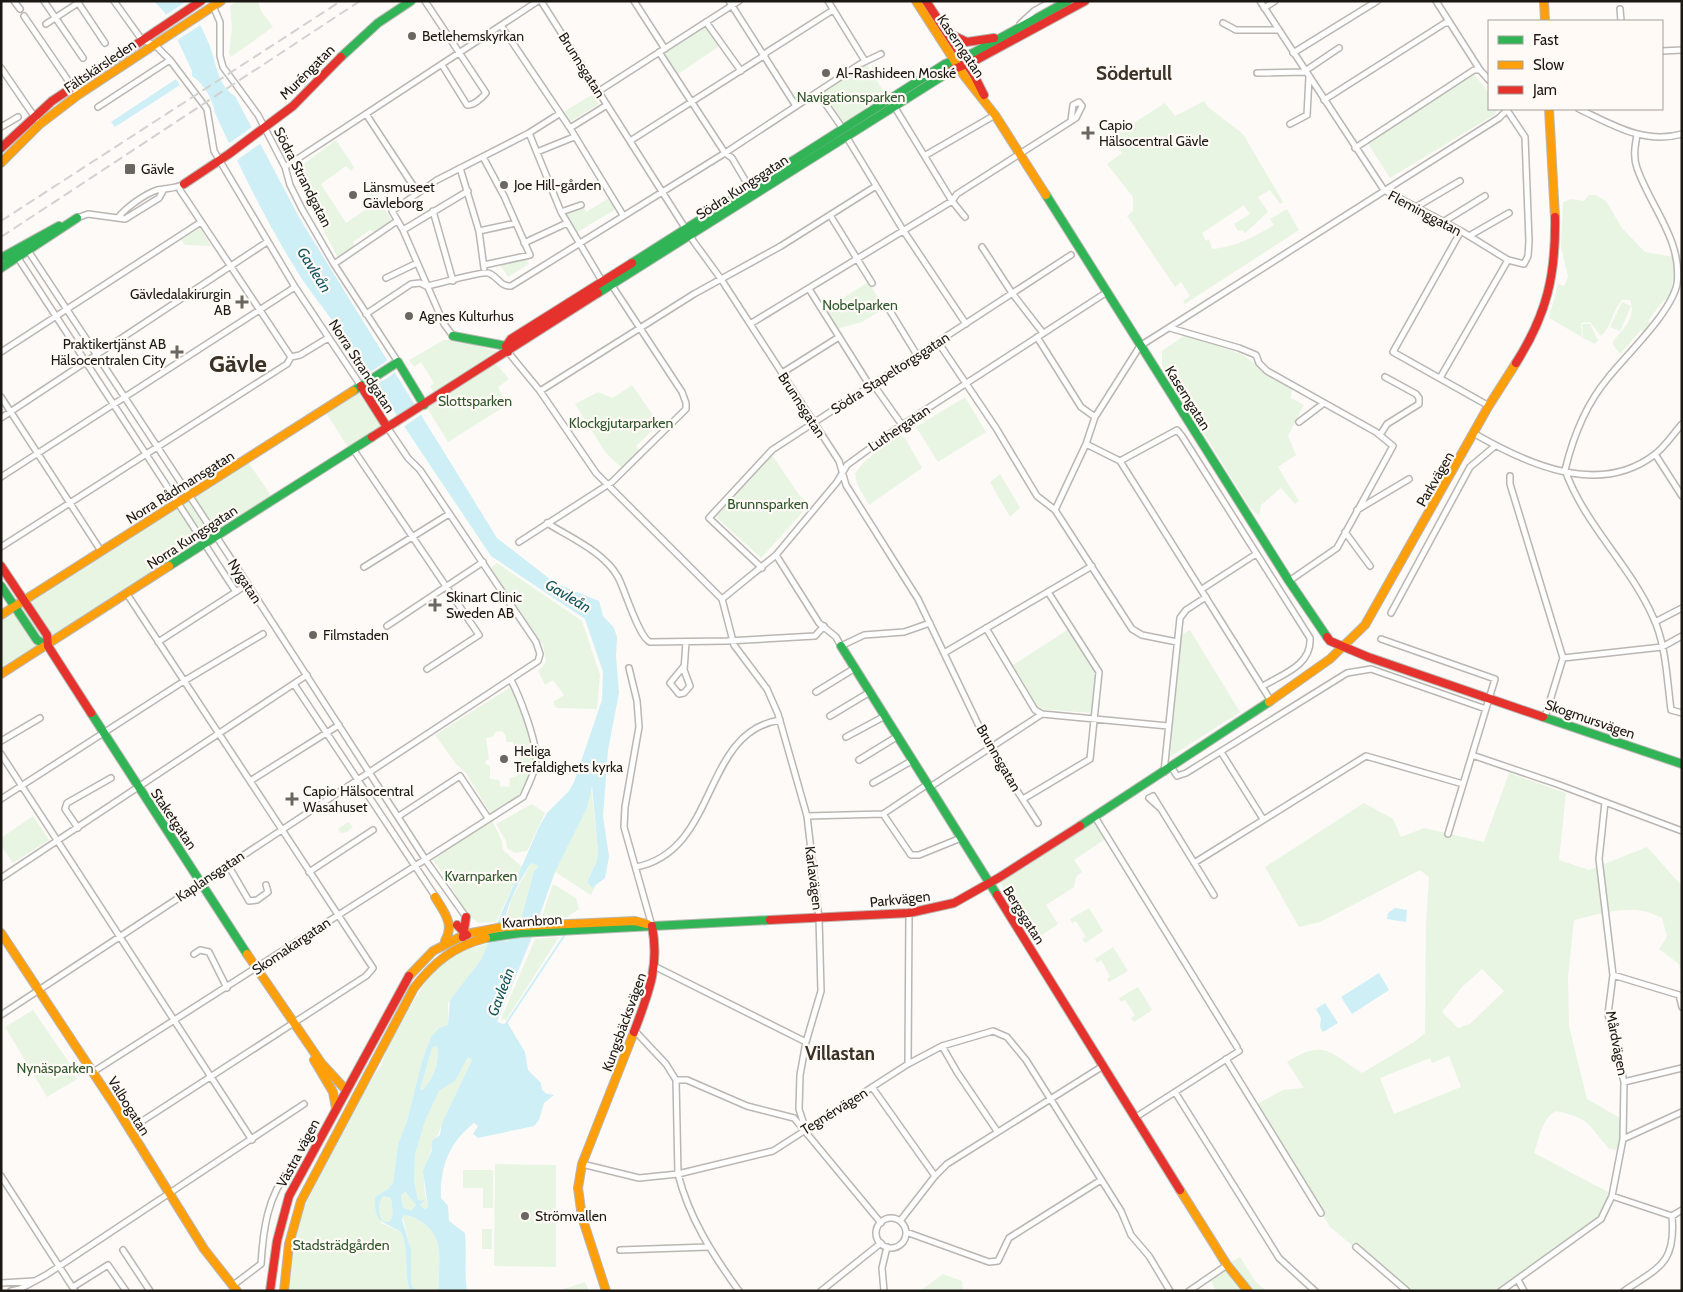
<svg xmlns="http://www.w3.org/2000/svg" width="1683" height="1292" font-family="Cabin,sans-serif">
	<rect width="100%" height="100%" fill="#fdfaf7"/>
	<path fill="#e8f5e3" fill-rule="evenodd" d="M237,1H258L261,11L273,27L231,57L229,53L232,27L230,6Z
		M706,24L721,45L677,75L661,53Z
		M866,63L887,97L841,126L819,94Z
		M1474,74L1489,93V109H1498L1494,115L1390,178L1367,142Z
		M593,94L599,104L568,123L562,113Z
		M1204,101L1208,107L1243,134L1283,202L1280,204L1270,190L1258,197L1268,212L1245,233L1242,230L1238,231L1234,224L1250,214L1244,205L1202,233L1206,241L1209,239L1212,249C1236,247 1253,237 1274,225L1270,219L1287,209L1299,230L1185,304L1183,301L1190,296L1181,282L1175,287L1127,216L1133,211V197L1107,164L1122,153L1113,136L1165,103L1175,116Z
		M336,140L354,167L351,171L346,166L321,184L346,223L372,205L367,194L374,193L392,220L375,233L370,230L353,242L354,247L338,258L293,172Z
		M1589,195H1595L1606,201L1622,228L1645,252L1674,257L1675,272L1669,298L1663,301L1648,321L1651,324L1645,333L1641,330L1620,354L1613,345V341C1623,329 1637,318 1630,300H1622C1612,311 1612,326 1601,336L1590,322L1581,323L1582,337L1549,318L1558,284L1564,286L1568,277L1561,247L1563,202L1571,199L1584,201Z
		M609,198L616,209L576,233L565,215L583,206L586,212Z
		M200,228L211,246L185,245L181,240Z
		M530,256L531,258L527,261L529,264L508,277L499,263Z
		M868,282L885,308L862,322L836,329L823,311Z
		M1622,302L1631,306L1620,331L1610,327Z
		M1582,324H1590L1598,340L1595,344L1583,338Z
		M1185,335L1241,354L1292,389L1291,398L1304,405L1288,436L1296,455L1278,467L1299,501L1295,504L1281,488L1261,505L1259,516L1250,508L1162,366V351Z
		M444,340H458L499,352L434,393L430,386L434,383L421,362L414,367L409,360Z
		M496,364L509,379L498,387L507,405L448,442L427,408Z
		M632,385L659,424L636,446L642,453L624,470L606,453L575,404L598,392L613,398Z
		M357,389L381,426L348,447L324,410Z
		M965,397L986,432L938,462L916,427Z
		M899,435L905,438L922,468L869,505L857,484L855,473L864,462Z
		M772,455L799,495L810,504L761,558L715,516Z
		M248,462L272,497L1,668V620Z
		M1000,474L1020,508L1010,517L990,482Z
		M497,563L582,621L600,675L597,709L556,708L553,702L564,695L553,680L545,685L538,671L546,662L543,645L491,568Z
		M1069,629L1095,671L1091,713L1039,709L1013,665Z
		M1190,630L1240,712L1170,757L1181,635Z
		M514,685L536,755L535,764L523,797L492,816L465,772L456,764L435,735ZM502,731L506,736V742H513L514,755L519,756L520,761L514,763L517,776L510,778L509,787L503,786L501,788L499,780L490,779V766L485,764L486,760L489,759L486,738L493,737L495,732Z
		M1509,773L1566,793L1559,860L1589,870L1647,847L1682,886V975L1679,964L1659,949L1667,937L1662,918C1633,902 1605,913 1574,920L1568,977L1569,1026L1587,1099L1620,1118V1150L1609,1149C1587,1123 1591,1119 1556,1111C1542,1118 1539,1139 1534,1153L1612,1194L1601,1219L1501,1291H1407L1330,1227L1255,1105L1283,1090L1304,1088L1287,1062C1324,1039 1329,1052 1362,1073L1414,1042L1425,1033L1426,924L1429,877L1420,870L1320,922L1299,927L1265,867L1364,803L1393,819L1401,837L1424,828L1484,842ZM1482,969L1504,991L1470,1024L1458,1028L1442,1012L1462,987ZM1449,1056L1461,1087L1394,1114L1380,1078L1430,1058L1432,1063Z
		M591,785L598,851L597,861L587,882L592,888L596,885L591,895L555,872L587,808Z
		M532,804L545,813L527,851L515,853L507,848L506,841L496,824Z
		M33,816L49,840L13,863L1,845V838Z
		M491,818L502,841L503,850L522,867L496,922L479,923L468,916L445,876L431,858Z
		M348,822L353,827L347,832L340,833L338,829Z
		M1090,825H1095L1107,838L1074,860L1082,872L1076,877L1074,887L1046,905L1058,924L1036,939L1000,883Z
		M531,863L540,865L534,871L519,927L515,936L506,942L501,940L504,921L511,903L510,902Z
		M553,884L576,898L579,909L567,917L541,919Z
		M1089,908L1103,931L1085,943L1082,939L1086,937L1076,921L1072,923L1070,919Z
		M559,937L506,1020L501,1019L535,939Z
		M489,943L481,960L448,1003V1025L439,1028L431,1037L422,1061L407,1121L398,1144L393,1183L388,1189L375,1197L381,1223L401,1232C410,1252 403,1271 410,1291H289L294,1242L301,1213L360,1098L381,1065L388,1046L422,987L431,975L446,961L462,951Z
		M1113,947L1128,971L1109,982L1107,979L1110,976L1101,960L1097,963L1095,959Z
		M1138,987L1152,1010L1134,1022L1131,1018L1135,1015L1125,1000L1121,1002L1119,998Z
		M33,1010L77,1074L75,1075L77,1079L47,1097L5,1027Z
		M438,1046C439,1064 434,1077 423,1090H420L432,1048Z
		M468,1057L472,1060L442,1123C440,1132 436,1137 433,1145C423,1172 421,1179 428,1207L423,1209L420,1205L425,1202L418,1200L414,1181L415,1155L425,1121L439,1091L455,1081Z
		M495,1164L556,1165V1267L494,1266Z
		M463,1170H493V1208H483V1188H463Z
		M405,1190L416,1205L411,1212L403,1208L401,1196Z
		M383,1196L391,1198C392,1207 395,1216 389,1222L382,1221C378,1212 378,1204 383,1196Z
		M402,1215C412,1216 419,1219 427,1226C446,1243 437,1269 439,1291H415L411,1283V1249Z
		M482,1229H492V1249H482Z
		M1240,1257L1255,1281L1266,1291H1216L1209,1278L1219,1269Z
		M943,1274L962,1281L963,1291H920Z
		M585,1282L589,1291H558Z"/>
	<path fill="#cdeff5" fill-rule="evenodd" d="M154,1H187C195,15 203,29 209,44C216,60 217,86 235,96L300,219L497,538L555,583L599,601L603,616L614,628L617,637L616,656L619,693L608,750L603,816L609,857L605,878L592,888L587,882L597,861L598,851L592,786L587,808L555,872L532,937L497,1022L504,1024L507,1022L525,1052L528,1070L541,1083L542,1090L547,1094L554,1095L544,1103L539,1120L534,1126L478,1138L473,1134L478,1126L474,1123C449,1143 440,1166 441,1198L448,1206L449,1221L465,1233C467,1253 464,1272 467,1291H439C437,1269 446,1243 427,1226C419,1219 413,1216 403,1215L402,1220L411,1249V1283L415,1291H410C403,1271 410,1252 401,1232C380,1219 375,1225 375,1197L388,1189L393,1183L398,1144L407,1121L422,1061L431,1037L439,1028L448,1025L450,1000L481,960L539,827L547,813L569,791L574,782L602,700L603,672L585,619L491,556L377,386C355,348 327,315 302,279C268,226 241,170 215,113C212,98 205,85 192,76V71L165,13ZM531,863L539,866L534,871L519,927L515,936L506,942L502,940C501,915 517,884 531,863ZM437,1046C440,1063 434,1077 423,1090H420L432,1048ZM468,1057L472,1060L442,1123L440,1135L432,1141V1150L423,1171L428,1207L424,1209L420,1205L425,1201L418,1200L414,1181L415,1155L425,1121L439,1091L455,1081ZM405,1191L416,1205L411,1211L403,1208L401,1196ZM383,1196L391,1198C392,1207 395,1216 389,1222L382,1221C378,1212 378,1204 383,1196Z
		M176,79L180,85L115,127L111,122Z
		M1395,908L1407,910L1406,922L1387,919L1388,913Z
		M1379,973L1389,990L1352,1014L1341,997Z
		M1325,1003L1338,1023L1323,1032L1320,1027L1321,1018L1316,1009Z"/>
	<path fill="#fdfaf7" d="M187,1H190L202,24L176,41L164,16Z
		M252,127L261,143L236,161L228,144Z
		M388,360L396,372L375,386L368,374Z
		M416,404L422,414L402,428L395,417Z"/>
	<g fill="none" stroke-linecap="round" stroke-linejoin="round">
		<path stroke="#cdeff5" stroke-width="2" d="M507,1022L566,933"/>
		<g stroke="#bab6b2" stroke-width="8">
			<path id="street" d="M14,1L20,9
				M44,1L83,58
				M77,1L105,43
				M114,1L142,40L155,45L170,60L207,109L214,151L295,287L361,386
				M425,1L486,93C482,98 473,106 467,105L442,65
				M541,1L694,242L721,279L839,461L846,485L918,599L990,749L1038,823
				M634,1L665,49
				M729,1L796,106
				M828,1L865,61
				M1260,1L1384,190L1461,231L1508,260L1524,264L1528,256L1529,241L1525,137L1507,110
				M1436,1L1480,70L1489,80
				M213,6L220,22V56L223,67L258,115L285,167L290,185L302,209L334,264L398,362
				M1264,8L1275,1
				M1620,9L1621,21
				M24,16L78,95
				M706,22L741,71
				M1223,23L1236,30H1279
				M46,24L78,3
				M1020,24L1034,11L1052,1
				M502,27L570,128L623,215
				M1662,51L1682,50
				M659,52L725,153L732,158L748,185
				M1293,53L1377,1
				M764,54L833,10
				M1,68L36,119
				M1305,71L1339,48
				M1257,73L1306,72
				M599,91L739,1
				M818,93L843,129
				M1324,100L1445,23H1450
				M894,106L952,201L965,217
				M98,107L170,60
				M1579,109C1611,124 1644,145 1682,134
				M366,114L418,193
				M1290,124L1307,115L1309,77
				M1,127L18,117
				M570,128L607,105
				M529,133L561,212L602,281
				M846,136L903,230L966,324
				M630,141L765,55
				M1355,148L1474,70H1480
				M537,152L574,137
				M926,155L995,115
				M483,157L504,196L530,255L484,265
				M285,167L538,1
				M460,168L479,231L484,268
				M180,190L291,357
				M1416,207L1460,181
				M433,211L453,281
				M561,212L581,205
				M830,215L872,283
				M77,218L88,214L125,219L159,198L164,189
				M118,218C125,208 145,194 157,190C166,188 175,189 184,184
				M1443,222L1485,196
				M403,230L468,191
				M479,231L516,223
				M1461,231L1393,352L1489,406
				M1469,236L1509,213
				M524,243L567,223
				M982,247L1012,293L1043,333
				M27,249L243,577L427,862L466,917
				M16,255L236,592
				M334,264L397,221
				M386,278L417,263
				M427,286C438,284 481,271 488,273C498,276 500,287 511,286L725,153L860,64L881,54
				M809,289L870,386
				M887,306L917,355
				M366,314L411,284L420,283L426,286
				M750,324L952,201L957,194L1076,118L1082,106L1079,102L1073,105L1071,121
				M1170,328L1239,348L1256,355L1259,363L1267,371L1376,432L1393,446L1337,548L1289,581
				M453,336L444,324L403,230L392,211L437,180L529,133L559,114
				M1037,337L1081,407L1095,417
				M938,342L996,428L1037,496L1055,510L1132,629L1142,635L1177,642
				M1,352L201,222
				M508,352L540,391L596,473L722,599L734,645L767,689L778,714L807,816L819,918L821,991L806,1042L800,1075L799,1109L805,1128
				M291,357L300,355L328,338
				M782,373L839,337
				M1440,378L1508,260
				M873,384L902,425
				M540,391L694,294L781,246L876,186
				M1,397L101,551
				M1,418L267,242
				M1299,422L1324,403
				M1475,434C1527,464 1599,497 1654,455C1665,447 1673,434 1682,424
				M1380,435L1387,424L1419,404V398L1416,394L1385,377
				M1086,444L1120,461L1271,701
				M353,449L479,635L427,669
				M1655,454L1682,496
				M1120,461L1177,430L1182,436L1310,638C1312,665 1283,674 1263,686
				M1565,470C1573,437 1586,404 1608,378C1627,354 1671,313 1677,284C1683,241 1650,206 1637,168C1633,157 1635,146 1637,135
				M1565,470C1584,524 1630,565 1653,617C1666,644 1667,680 1671,710L1682,713
				M1510,476V484L1563,658L1545,717
				M1,477L295,287
				M1055,510L1086,444L1095,417L1140,346L1499,118L1508,109
				M1357,510L1409,479
				M547,523C571,538 604,552 618,577C625,590 639,638 650,642L727,641L815,636L824,626
				M1345,532L1370,566
				M519,542L612,482L686,409V403L682,392L611,284
				M1,547L287,364L291,357
				M776,555L819,623L836,637L841,646L864,635L904,632L930,623
				M364,567L449,514
				M762,568L709,518L772,450L1071,255
				M1202,589L1256,554
				M127,594L373,968L366,976L130,1129
				M722,599L776,555L837,482L847,465L902,425L1107,292
				M1391,613L1470,467L1495,446
				M1655,622L1682,608
				M387,626L483,562
				M986,628L1035,710L1042,714L1168,726
				M1381,639L1495,679L1448,834
				M158,642L248,584
				M944,653L1092,566
				M1563,658L1662,647L1682,636
				M684,666L670,683L679,694L684,693L690,686L684,670L686,642
				M629,668L637,701L639,727L625,807L624,827L652,926
				M294,684L437,899
				M816,692L855,668
				M830,716L870,692
				M846,737L885,716
				M1,741L40,718
				M1221,752L1263,819
				M1,754L252,1140
				M1472,755L1557,784L1682,831
				M859,760L898,736
				M1172,768L1177,776L1186,773L1347,673L1371,669L1486,709
				M1164,772L1180,618L1186,610L1206,597
				M250,781L339,725
				M873,783L913,760
				M930,787L1042,714
				M1,799L184,681L263,634
				M1023,799L1090,759L1099,672L1048,592
				M1160,808L1149,798L1153,796C1173,829 1194,862 1214,895
				M883,814L911,855H919L961,838
				M399,816L460,776L488,818
				M807,816L883,814L928,784
				M1095,817L1237,1047
				M78,828L65,809L67,803L111,778
				M1194,863L1366,756L1463,784
				M228,865L249,901L257,900L268,892L266,885
				M636,867C719,851 701,732 780,720
				M309,872L373,830
				M1,878L307,675
				M194,954L200,950L209,952L227,988
				M656,967L806,1042
				M1613,975L1679,995L1682,1007
				M1,1015L538,661L540,654L536,642L420,470L408,458L387,427
				M635,1031L666,1064L676,1080L678,1174C689,1218 713,1255 739,1291
				M942,1046L957,1072L997,1131
				M1226,1059L1321,1213
				M908,1064L909,913
				M93,1072L523,797C528,785 537,769 536,756C535,737 520,697 511,680
				M676,1080H687L747,1106L794,1118L881,1223
				M1624,1082L1682,1068
				M872,1087L935,1176
				M1175,1092L1279,1258L1315,1291
				M1136,1117L1239,1051
				M1623,1139L1682,1112
				M582,1164L639,1178L678,1174L773,1151L908,1064L942,1046L993,1031L1007,1037L1026,1060L1121,1211L1131,1235L1149,1256L1170,1291
				M1,1176L75,1291
				M1612,1196L1672,1216L1682,1210
				M876 1233a15 15 0 1 1 30 0a15 15 0 1 1-30 0Z
				M900,1221L935,1176L947,1164L1103,1066
				M906,1232L989,1262L998,1261L1009,1238L1101,1180
				M1356,1247L1407,1291
				M123,1250L150,1291
				M620,1250L708,1247
				M1518,1280L1524,1291
				M1,1283L34,1281
				M232,1286L261,1264C263,1232 267,1195 290,1170
				M73,1287L108,1265L126,1291
				M11,1291L20,1289L46,1275L304,1104
				M821,1291L881,1243
				M884,1291L882,1268L887,1247
				M1189,1291L1227,1265
				M1501,1291L1601,1219L1612,1196L1623,1139L1624,1082L1608,1014L1613,975L1599,859L1605,802
				M1624,1291C1659,1267 1676,1264 1672,1216"/>
		</g>
		<g stroke="#bab6b2" stroke-width="10">
			<path id="fast" d="M341,57L378,23L411,1
				M1046,195L1289,581L1327,637
				M1,258L59,226
				M632,263L945,64L973,53L1068,1
				M1,268L77,218
				M598,293L952,70
				M453,336L506,346
				M353,391L398,362L424,405
				M169,566L372,437
				M1,586L37,640L48,646
				M841,646L997,895
				M91,713L247,954
				M1543,717L1682,764
				M1080,826L1269,702
				M486,938L520,933L770,920"/>
		</g>
		<g stroke="#bab6b2" stroke-width="10">
			<path id="slow" d="M916,1L965,77L995,115L1046,195
				M1544,1L1545,21
				M1549,109L1555,217
				M1,163L40,124L78,95L221,1
				M1,615L353,391
				M1,674L169,566
				M1269,702L1330,659L1365,625L1488,407L1516,363
				M435,897C444,912 455,924 445,941
				M1,933L117,1109L204,1249L237,1291
				M247,954L322,1064L346,1090
				M409,976L433,951L466,934L503,927L635,921L647,924
				M314,1060L333,1092L336,1108
				M1180,1190L1227,1265L1248,1291
				M284,1291L289,1244L301,1201L414,988C434,962 454,946 486,938
				M606,1291L582,1217L578,1188L582,1164L634,1032"/>
		</g>
		<g stroke="#bab6b2" stroke-width="10">
			<path id="jam" d="M926,1L974,75L984,95
				M948,33L967,42L994,38
				M952,70L976,60L1085,1
				M1,148L52,101L201,1
				M184,184L229,154L293,106L341,57
				M508,352L506,346L511,339L632,263
				M1516,363C1547,314 1556,275 1555,217
				M361,386L387,427
				M372,437L598,293
				M1,566L47,635L48,646L91,713
				M1327,637L1330,641L1368,657L1543,717
				M997,895L1180,1190
				M770,920L909,913L954,903L1000,877L1080,826
				M457,925L467,935
				M463,937L466,917
				M634,1032C648,994 660,967 652,926
				M270,1291L277,1241L289,1196L409,976"/>
		</g>
		<use href="#street" stroke="#fffefe" stroke-width="5"/>
		<use href="#fast" stroke="#30b455" stroke-width="8"/>
		<use href="#slow" stroke="#ff9f0a" stroke-width="8"/>
		<use href="#jam" stroke="#e5322d" stroke-width="8"/>
		<path stroke="#d2d2d1" stroke-width="2" stroke-dasharray="10 5" stroke-linecap="butt" d="M1,221L341,1
			M1,237L360,1"/>
	</g>
	<g fill="#6a6662" stroke="#fffaf5" stroke-width="2">
		<circle cx="412" cy="36" r="5"/>
		<circle cx="826" cy="73" r="5"/>
		<path d="M1085.5 125.5h5v5h5v5h-5v5h-5v-5h-5v-5h5z"/>
		<rect x="124" y="163" width="12" height="12" rx="2.5"/>
		<circle cx="504" cy="185" r="5"/>
		<circle cx="353" cy="195" r="5"/>
		<path d="M239.5 294.5h5v5h5v5h-5v5h-5v-5h-5v-5h5z"/>
		<circle cx="409" cy="316" r="5"/>
		<path d="M174.5 344.5h5v5h5v5h-5v5h-5v-5h-5v-5h5z"/>
		<path d="M432.5 597.5h5v5h5v5h-5v5h-5v-5h-5v-5h5z"/>
		<circle cx="313" cy="635" r="5"/>
		<circle cx="504" cy="759" r="5"/>
		<path d="M289.5 791.5h5v5h5v5h-5v5h-5v-5h-5v-5h5z"/>
		<circle cx="525" cy="1216" r="5"/>
	</g>
	<g text-anchor="middle" stroke-width="4.5" stroke-linejoin="round" paint-order="stroke">
		<g font-size="14" fill="#1b1712" stroke="#fffaf5" text-anchor="start">
			<text x="422" y="41">Betlehemskyrkan</text>
			<text x="836" y="78">Al-Rashideen Moské</text>
			<text x="1099" y="130">Capio<tspan x="1099" dy="16">Hälsocentral Gävle</tspan></text>
			<text x="141" y="174">Gävle</text>
			<text x="514" y="190">Joe Hill-gården</text>
			<text x="363" y="192">Länsmuseet<tspan x="363" dy="16">Gävleborg</tspan></text>
			<text x="231" y="299" text-anchor="end">Gävledalakirurgin<tspan x="231" dy="16">AB</tspan></text>
			<text x="419" y="321">Agnes Kulturhus</text>
			<text x="166" y="349" text-anchor="end">Praktikertjänst AB<tspan x="166" dy="16">Hälsocentralen City</tspan></text>
			<text x="446" y="602">Skinart Clinic<tspan x="446" dy="16">Sweden AB</tspan></text>
			<text x="323" y="640">Filmstaden</text>
			<text x="514" y="756">Heliga<tspan x="514" dy="16">Trefaldighets kyrka</tspan></text>
			<text x="303" y="796">Capio Hälsocentral<tspan x="303" dy="16">Wasahuset</tspan></text>
			<text x="535" y="1221">Strömvallen</text>
		</g>
		<g font-size="14" fill="#1b1712" stroke="#fffaf5">
			<text transform="translate(961 46) rotate(56)" y="5">Kaserngatan</text>
			<text transform="translate(582 65) rotate(58)" y="5">Brunnsgatan</text>
			<text transform="translate(100 66) rotate(-34)" y="5">Fältskärsleden</text>
			<text transform="translate(307 72) rotate(-45)" y="5">Muréngatan</text>
			<text transform="translate(303 177) rotate(63)" y="5">Södra Strandgatan</text>
			<text transform="translate(742 187) rotate(-33)" y="5">Södra Kungsgatan</text>
			<text transform="translate(1425 213) rotate(28)" y="5">Fleminggatan</text>
			<text transform="translate(362 366) rotate(57)" y="5">Norra Strandgatan</text>
			<text transform="translate(890 373) rotate(-33)" y="5">Södra Stapeltorgsgatan</text>
			<text transform="translate(1188 398) rotate(58)" y="5">Kaserngatan</text>
			<text transform="translate(802 405) rotate(57)" y="5">Brunnsgatan</text>
			<text transform="translate(899 428) rotate(-34)" y="5">Luthergatan</text>
			<text transform="translate(1435 479) rotate(-60)" y="5">Parkvägen</text>
			<text transform="translate(180 487) rotate(-32)" y="5">Norra Rådmansgatan</text>
			<text transform="translate(192 537) rotate(-33)" y="5">Norra Kungsgatan</text>
			<text transform="translate(245 581) rotate(57)" y="5">Nygatan</text>
			<text transform="translate(1590 719) rotate(19)" y="5">Skogmursvägen</text>
			<text transform="translate(999 758) rotate(60)" y="5">Brunnsgatan</text>
			<text transform="translate(174 819) rotate(56)" y="5">Staketgatan</text>
			<text transform="translate(210 876) rotate(-34)" y="5">Kaplansgatan</text>
			<text transform="translate(814 878) rotate(83)" y="5">Karlavägen</text>
			<text transform="translate(900 899) rotate(-6)" y="5">Parkvägen</text>
			<text transform="translate(1024 915) rotate(58)" y="5">Bergsgatan</text>
			<text transform="translate(532 921) rotate(-4)" y="5">Kvarnbron</text>
			<text transform="translate(291 946) rotate(-34)" y="5">Skomakargatan</text>
			<text transform="translate(624 1022) rotate(-70)" y="5">Kungsbäcksvägen</text>
			<text transform="translate(1617 1043) rotate(79)" y="5">Mårdvägen</text>
			<text transform="translate(129 1106) rotate(58)" y="5">Valbogatan</text>
			<text transform="translate(834 1111) rotate(-32)" y="5">Tegnérvägen</text>
			<text transform="translate(298 1153) rotate(-62)" y="5">Västra vägen</text>
		</g>
		<g font-size="14" fill="#2e552b" stroke="#fffaf5">
			<text x="851" y="102">Navigationsparken</text>
			<text x="860" y="310">Nobelparken</text>
			<text x="475" y="406">Slottsparken</text>
			<text x="621" y="428">Klockgjutarparken</text>
			<text x="768" y="509">Brunnsparken</text>
			<text x="481" y="881">Kvarnparken</text>
			<text x="55" y="1073">Nynäsparken</text>
			<text x="341" y="1250">Stadsträdgården</text>
		</g>
		<g font-size="15" font-style="italic" fill="#10545e" stroke="#fffaf5">
			<text transform="translate(314 270) rotate(58)" y="5">Gavleån</text>
			<text transform="translate(568 596) rotate(31)" y="5">Gavleån</text>
			<text transform="translate(501 992) rotate(-69)" y="5">Gavleån</text>
		</g>
		<g font-size="19" font-weight="bold" fill="#3a3127" stroke="#fffaf5">
			<text x="1134" y="80">Södertull</text>
			<text x="840" y="1060">Villastan</text>
		</g>
		<g font-size="24" font-weight="bold" fill="#3a3127" stroke="#fffaf5">
			<text x="238" y="372">Gävle</text>
		</g>
	</g>
	<rect width="1683" height="1292" fill="none" stroke="#1b1712" stroke-width="5"/>
	<rect x="1488" y="20" width="175" height="90" fill="#fffaf5" stroke="#a49f9a"/>
	<rect x="1498" y="36" width="25" height="8" fill="#30b455" stroke="#a49f9a"/>
	<text x="1533" y="45" font-size="15" fill="#1b1712">Fast</text>
	<rect x="1498" y="61" width="25" height="8" fill="#ff9f0a" stroke="#a49f9a"/>
	<text x="1533" y="70" font-size="15" fill="#1b1712">Slow</text>
	<rect x="1498" y="86" width="25" height="8" fill="#e5322d" stroke="#a49f9a"/>
	<text x="1533" y="95" font-size="15" fill="#1b1712">Jam</text>
</svg>
